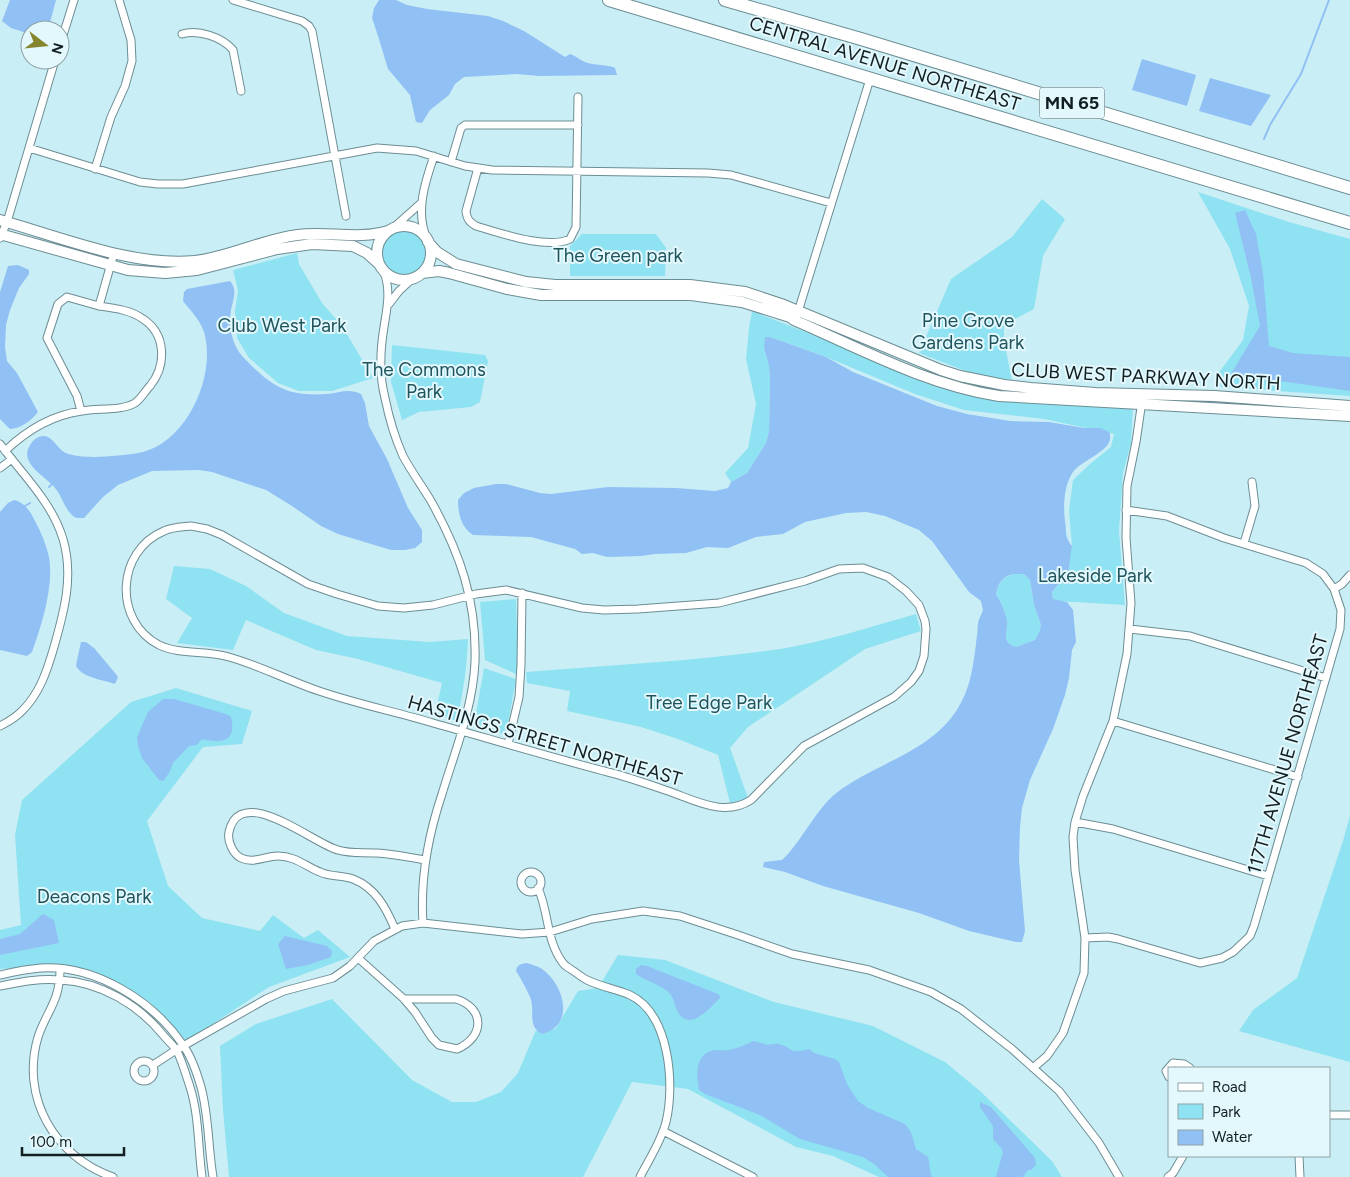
<svg xmlns="http://www.w3.org/2000/svg" width="1350" height="1177" font-family="Figtree,sans-serif">
	<rect width="100%" height="100%" fill="#caeef5"/>
	<path fill="#8fe2f1" d="M1198,192L1289,222L1350,239V396L1221,387L1217,375L1243,340L1249,306L1230,249Z
		M1042,199L1065,219L1043,256L1034,309L1004,325V341L1012,380L976,375L919,353L951,279L1012,237Z
		M381 253a23 23 0 1 1 46 0a23 23 0 1 1-46 0Z
		M582,234H656L666,248L665,276H570V246Z
		M297,253L299,264L322,303L342,326L373,378L332,391H299L278,383L249,358L237,338L235,311L238,290L233,270Z
		M752,311L952,389L1013,402L1110,408L1133,404L1131,443L1123,473L1119,531L1125,605L1058,601L1053,599L1052,592L1062,581L1072,546L1069,511L1073,480L1091,463L1111,447L1114,434L1044,419L964,410L915,394L826,357L770,337L764,348L769,366L770,378L769,431L766,443L747,473L731,482L725,473L748,448L756,404L746,359L749,328Z
		M392,345L485,355L488,361L480,402L471,407L419,412L402,420L391,382Z
		M174,566L210,569L246,586L284,613L347,636L430,642L468,639C467,667 463,693 457,721L435,714L442,683L358,659L316,650L246,620L233,650L177,643L192,618L166,599Z
		M1013,574H1024L1030,580L1034,605L1041,625L1040,630L1035,640L1016,647C999,641 1009,632 1007,620C1006,614 1000,599 996,595C998,583 1002,578 1013,574Z
		M516,599L518,675L485,660L480,602Z
		M916,614L921,631L865,649L748,727L730,748L748,798L730,803L718,755L678,739L641,727L567,711L570,691L527,683L526,672C611,665 696,661 780,649C824,642 873,626 916,614Z
		M484,668L516,679L506,735L474,725Z
		M176,688L252,711L242,744L203,747L147,821L168,886L202,918L260,931L273,915L304,938L318,930L350,957L269,987L190,1039L185,1040L162,1014L149,1002L129,989L105,977L35,967L0,969V930L21,925L15,835L22,800L131,702Z
		M1350,816V1062L1239,1031L1253,1010L1297,978L1343,841Z
		M618,955L665,960L774,1002L873,1026L945,1062L980,1091L1052,1161L1062,1177H879L833,1156L796,1147L688,1089L632,1082L583,1177H229L223,1110L220,1046L256,1024L332,999L412,1080L452,1102H476L501,1092L518,1073L536,1030L542,1034L556,1028L578,991L598,988Z"/>
	<path fill="#91c0f4" fill-rule="evenodd" d="M10,0H56L48,30H30V34L11,28L2,21Z
		M379,0H396L407,5L427,9L488,16L503,21L524,31L565,57L570,54C577,56 580,61 588,63C595,65 611,65 615,68L617,75L539,76L517,74L464,77L455,84L449,95L430,110L422,123L416,122L410,95L388,69L378,36L372,18L374,8Z
		M1142,59L1196,75L1187,106L1132,90Z
		M1210,78L1271,95L1251,126L1199,111Z
		M1245,210L1256,234L1263,273L1269,346L1293,353L1350,357V391L1287,382L1229,377L1260,326L1251,278L1235,213Z
		M18,265L29,270V274L19,288L10,310L6,325L5,347L7,361L17,373L38,412C32,420 20,429 10,429L0,419V292L8,266Z
		M230,281C238,290 233,300 231,310C228,326 232,345 243,357C271,386 286,397 327,394C340,393 348,388 361,394L365,403L369,426L387,459L408,508L422,530V542L415,548L405,550H391L338,534L321,526L292,506L266,490L212,472L199,470L152,471L118,485L103,497L84,518C79,518 75,519 71,514C64,507 62,496 55,488C46,477 20,464 29,447C31,443 35,438 39,437C52,432 56,449 66,453C82,460 120,456 138,453C186,445 217,376 204,332C200,320 191,311 183,301L184,292L187,289Z
		M765,337H770L826,357L853,372L937,406L967,414L1010,421L1049,422L1084,428H1100L1109,432C1117,450 1082,459 1073,472C1064,485 1063,505 1065,521C1067,533 1064,536 1072,546L1068,573L1052,592L1053,599L1067,602L1073,610L1076,642L1072,650L1069,678L1065,695L1053,729L1030,780L1022,808L1020,827L1019,860L1025,931L1022,942H1016L969,931L919,913L823,886L785,872L763,867L764,862L782,860L788,854C803,837 818,808 835,794C874,763 931,753 958,708C972,686 974,660 977,635C978,631 977,627 978,624C978,619 982,614 983,610L981,601L969,592L932,541L919,530L885,516L866,512L846,513L805,522L783,534L756,537L728,548L707,547L686,553L655,554L641,556L607,557L593,553L582,554L575,549L531,537L473,535C461,527 458,514 458,500L464,493L474,488L496,484H506L540,493L551,494L608,487L676,488L715,491L728,488L731,482L747,473L766,443L769,431L770,378L769,366L764,348ZM1013,574H1024L1030,580L1034,605L1041,625L1040,630L1035,640L1016,647C999,641 1009,632 1007,620C1006,614 1000,599 996,595C998,583 1002,577 1013,574Z
		M14,500C24,502 31,512 35,521C41,532 46,544 49,557C54,586 42,624 32,652L27,656L0,650V512L8,503Z
		M81,642H86L94,648L115,673L118,677L115,684C104,680 79,677 76,665Z
		M163,699H174L226,714L231,717C237,742 222,744 202,739L197,745L189,746L173,763L169,773L163,781L159,780L142,758L138,746L137,737L148,712Z
		M43,914L54,920L59,943L0,955V939L20,934Z
		M285,936L327,946L332,951L331,957L308,965L286,969L278,944Z
		M527,963C532,965 538,966 542,969C565,985 575,1026 542,1034C526,1025 536,1011 530,997C527,990 520,977 516,971C517,964 521,964 527,963Z
		M641,965L647,966L718,994L721,997C711,1007 689,1033 678,1012C674,1006 675,1000 670,994C661,984 647,982 636,974V969Z
		M753,1041C759,1042 760,1043 765,1044C769,1046 774,1043 778,1044C794,1047 787,1055 809,1049L814,1053L835,1059L839,1062L847,1084L858,1101L868,1108L905,1124L911,1132L916,1149L928,1157C930,1164 929,1170 932,1177H888L874,1164L863,1157L800,1139L760,1115L705,1094L699,1090C696,1075 695,1053 715,1050C719,1050 723,1051 727,1050C736,1049 745,1045 753,1041Z
		M980,1102L991,1107L1035,1158L1036,1165L1031,1170H1028L1023,1177H996L1003,1152L1001,1148L993,1139V1126L980,1107Z"/>
	<g fill="none" stroke-linecap="round" stroke-linejoin="round">
		<path stroke="#91c0f4" stroke-width="2" d="M1264,139L1270,125L1301,74L1329,0
			M49,487L52,484
			M25,506L30,503"/>
		<g stroke="#6c8d93" stroke-width="9">
			<path id="street" d="M233,0L302,21L309,26L312,31L346,216
				M182,34C198,29 222,37 233,50L241,91
				M60,45L74,0
				M29,148L140,182L158,184H183L377,148L416,151L465,166L492,170L708,173L731,175L831,203
				M451,162L461,128L465,125H578
				M478,168L466,211C467,219 469,222 476,226C500,233 547,250 570,239L576,227L578,97
				M95,169L111,117L125,86L132,61L131,40L119,0
				M393,228L421,203
				M0,238L7,222L55,60
				M427,239C415,212 425,182 434,156
				M384,272C391,291 387,308 384,327C380,351 379,375 385,398C389,418 395,438 403,456C411,471 422,486 431,501C460,553 477,601 475,662C473,707 455,751 442,794C428,836 420,879 423,923
				M389,304L399,291L412,279
				M797,315L870,79
				M81,411L77,396L47,338L58,304L67,297L99,306
				M0,444C22,474 52,502 63,539C74,576 64,612 54,647C47,671 40,693 22,711C16,717 8,722 0,726
				M5,451C27,430 52,415 82,411C97,408 122,411 135,403C141,399 145,391 150,386C167,365 166,334 143,319C131,310 113,308 99,306L114,253
				M0,468L12,459
				M1126,510L1167,516L1224,538L1306,563L1323,574L1334,589
				M191,526L207,529L222,535L308,584L337,594L378,606L404,608L433,605L476,594L506,590L582,608L604,610L638,609L719,603L805,581L839,569L863,568L888,577L906,591L919,605L925,621L926,629L924,656L919,671L911,682L894,697L804,746L751,800C723,818 693,799 665,790C645,783 625,776 604,771C547,756 490,739 433,723C396,712 358,704 322,692C291,682 261,666 229,657C207,650 180,655 159,645C113,621 116,551 164,531C172,527 182,527 191,526Z
				M1244,543L1255,506L1252,482
				M1130,629L1190,636L1326,678
				M1113,721L1298,777
				M508,744L519,697L521,665L522,593
				M1075,822L1113,829L1268,876
				M521 882a10 10 0 1 1 20 0a10 10 0 1 1-20 0Z
				M538,888C549,912 546,941 563,963C566,967 571,969 575,972C579,975 583,978 587,980C601,987 617,989 630,995C670,1014 675,1085 666,1122C661,1142 649,1159 640,1177
				M395,929C386,908 376,888 353,879C342,875 330,877 320,872C305,866 295,856 278,856C265,856 254,864 241,858C233,854 227,841 229,832C240,781 315,845 338,850C351,854 363,852 376,853C392,854 409,857 425,860
				M1085,938L1108,937L1118,939L1200,963L1222,958L1233,952L1250,936L1254,926L1340,629L1341,610L1334,589L1342,584L1350,575
				M358,958L404,999L415,1012L432,1038L439,1045L457,1049C485,1037 485,1008 456,999H404
				M60,969C60,1002 47,1010 38,1037C20,1098 55,1157 113,1177
				M0,975C13,972 28,969 41,968C96,965 153,1001 183,1045C191,1056 197,1073 201,1087C209,1116 208,1147 213,1177
				M0,986C20,982 40,978 60,980C101,982 139,1005 164,1036C168,1041 174,1046 177,1051C182,1061 186,1075 190,1087C199,1115 198,1147 202,1177
				M134 1071a10 10 0 1 1 20 0a10 10 0 1 1-20 0Z
				M153,1065L176,1050L266,999L284,991L333,978L350,966L374,941L402,926L423,923L522,934L550,932L592,919L643,911L680,916L738,935L792,954L869,970L931,992L961,1009L1012,1049L1059,1091L1099,1143L1119,1177
				M1033,1068L1047,1056L1063,1033L1084,973L1085,938L1075,870L1073,837L1075,822L1083,796L1113,721L1127,654L1131,603L1126,538L1127,486L1136,442L1142,401
				M1169,1077L1166,1071L1173,1063L1184,1064L1190,1068
				M1329,1115H1350
				M663,1131L753,1177
				M1299,1156L1300,1177
				M1168,1177L1173,1173L1183,1156"/>
		</g>
		<g stroke="#6c8d93" stroke-width="12">
			<path id="secondary" d="M0,220C60,237 133,267 195,261C230,257 263,239 298,235C328,231 359,240 388,231
				M377 253a27 27 0 1 1 54 0a27 27 0 1 1-54 0Z
				M0,234L128,270L165,273L197,270L277,249L312,244L353,246L367,253L378,263
				M428,242L437,252L456,264L526,282L555,285H690L745,292L784,305L941,370L960,376L1004,385L1031,388L1095,393L1214,396L1350,406
				M422,273L439,271L449,273L507,289L541,295H691L742,302L790,317L794,320C861,349 927,385 999,396L1350,416"/>
		</g>
		<g stroke="#6c8d93" stroke-width="14">
			<path id="highway" d="M609,0L1350,223
				M725,0L861,39L1350,188"/>
		</g>
		<use href="#street" stroke="#fff" stroke-width="7"/>
		<use href="#secondary" stroke="#fff" stroke-width="10"/>
		<use href="#highway" stroke="#fff" stroke-width="12"/>
	</g>
	<g text-anchor="middle" stroke-width="4" stroke-linejoin="round" paint-order="stroke">
		<rect fill="#e3f8fc" stroke="#516063" stroke-width="1" x="1039.5" y="87.5" width="65" height="31" rx="4"/>
		<g font-size="18" font-weight="bold" fill="#121f22">
			<text x="1072" y="109">MN 65</text>
		</g>
		<g font-size="19" fill="#121f22" stroke="#e3f8fc">
			<text transform="translate(885 63) rotate(17)" y="7">CENTRAL AVENUE NORTHEAST</text>
			<text transform="translate(1146 376) rotate(3)" y="7">CLUB WEST PARKWAY NORTH</text>
			<text transform="translate(545 740) rotate(16)" y="7">HASTINGS STREET NORTHEAST</text>
			<text transform="translate(1287 754) rotate(-74)" y="7">117TH AVENUE NORTHEAST</text>
		</g>
		<g font-size="19" fill="#20545d" stroke="#e3f8fc">
			<text x="618" y="262">The Green park</text>
			<text x="968" y="327">Pine Grove<tspan x="968" dy="22">Gardens Park</tspan></text>
			<text x="282" y="332">Club West Park</text>
			<text x="424" y="376">The Commons<tspan x="424" dy="22">Park</tspan></text>
			<text x="1095" y="582">Lakeside Park</text>
			<text x="709" y="709">Tree Edge Park</text>
			<text x="94" y="903">Deacons Park</text>
		</g>
	</g>
	<rect x="1168" y="1067" width="162" height="90" fill="#e3f8fc" stroke="#8fa1a5"/>
	<rect x="1178" y="1083" width="25" height="8" fill="#ffffff" stroke="#8fa1a5"/>
	<text x="1212" y="1092" font-size="15" fill="#121f22">Road</text>
	<rect x="1178" y="1104" width="25" height="15" fill="#8fe2f1" stroke="#8fa1a5"/>
	<text x="1212" y="1117" font-size="15" fill="#121f22">Park</text>
	<rect x="1178" y="1130" width="25" height="15" fill="#91c0f4" stroke="#8fa1a5"/>
	<text x="1212" y="1142" font-size="15" fill="#121f22">Water</text>
	<g transform="translate(45 45) rotate(106)"><circle r="24" fill="#e3f8fc" stroke="#8fa1a5"/>
	<path d="M0-4L9 19L0 12L-9 19Z" fill="#85852e"/>
	<text y="-8" font-size="14" font-weight="bold" text-anchor="middle" fill="#121f22">N</text>
	</g>
	<path d="M22 1147v8h102v-8" fill="none" stroke="#121f22" stroke-width="2.5"/>
	<text x="30" y="1147" font-size="15" fill="#121f22" stroke="#e3f8fc" stroke-width="4" paint-order="stroke">100 m</text>
</svg>
